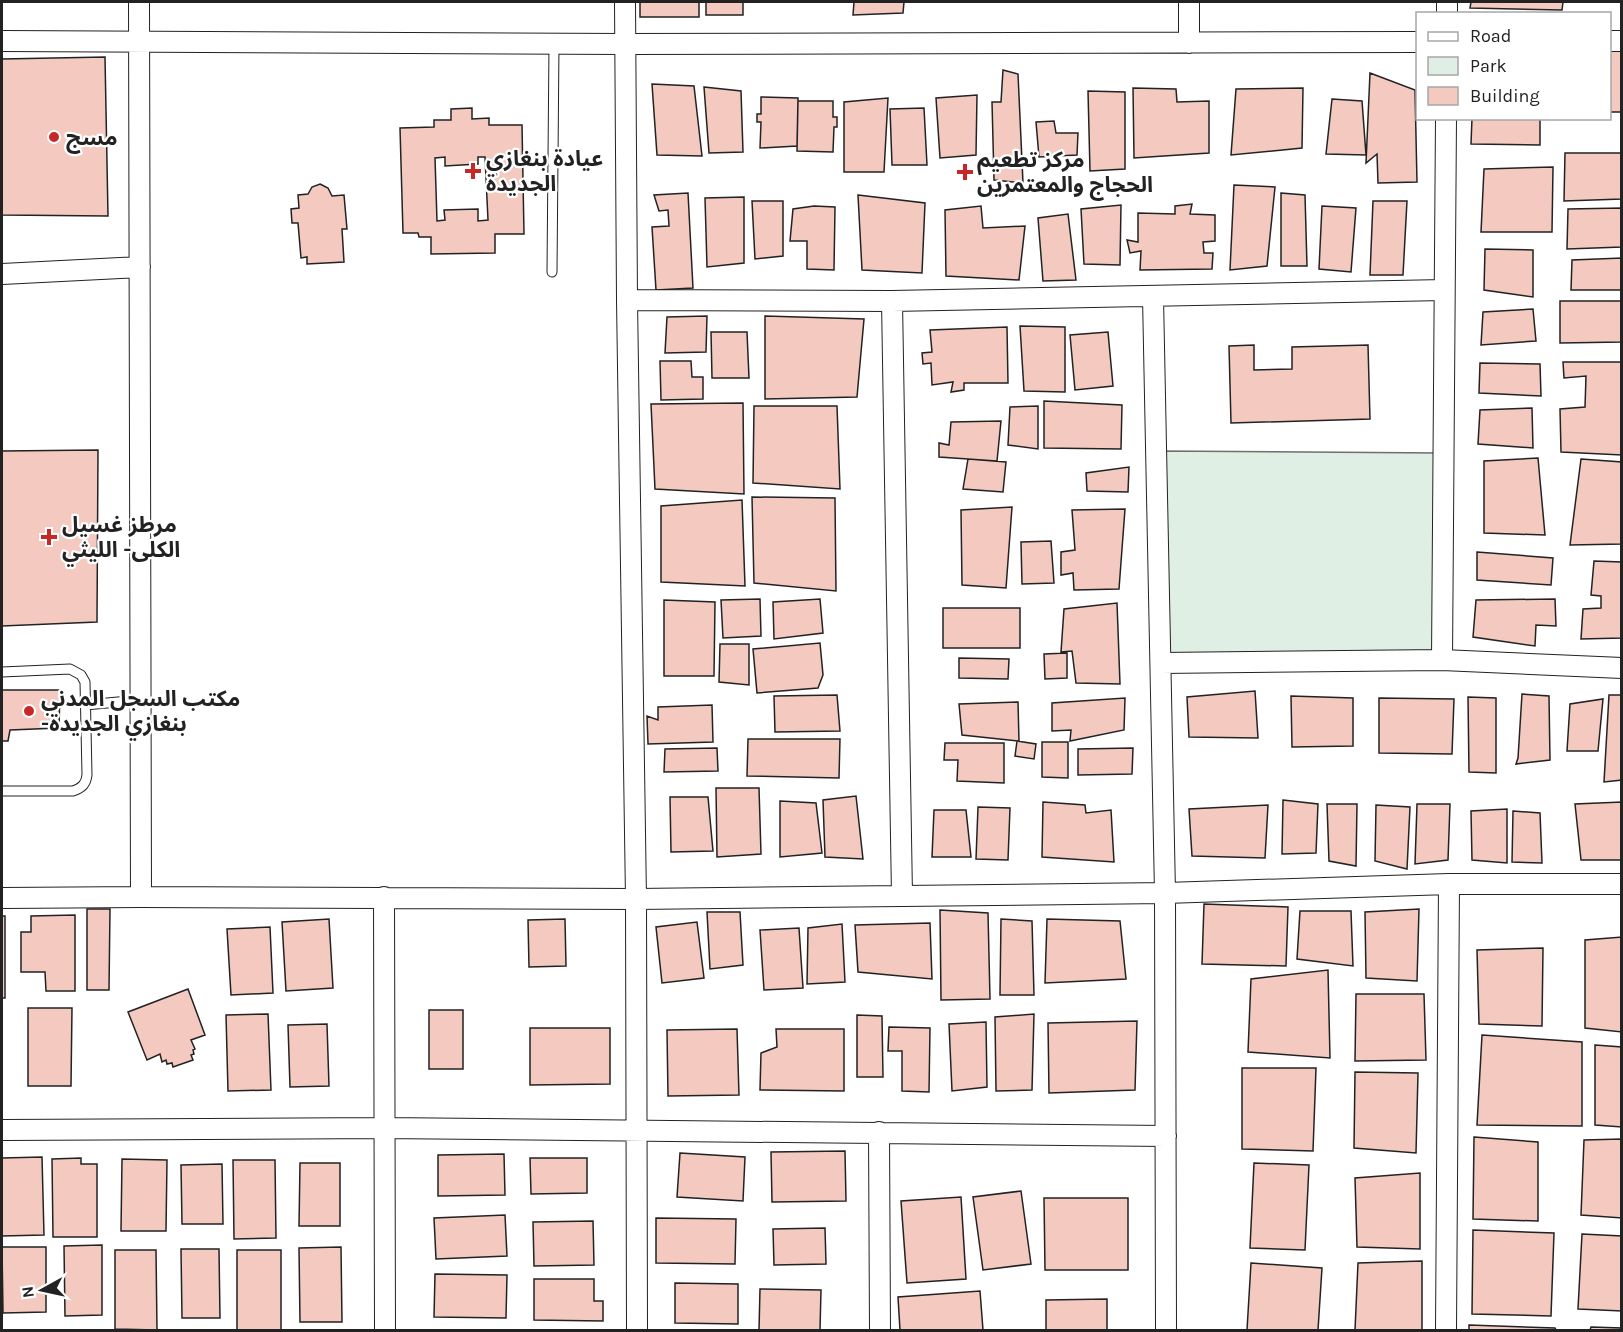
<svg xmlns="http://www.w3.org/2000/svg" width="1623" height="1332" font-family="Karla,'Noto Sans Arabic',sans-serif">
	<rect width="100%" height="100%" fill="#fff"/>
	<path fill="#e0efe3" stroke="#6f6f6f" stroke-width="1.5" d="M1159,451L1441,453V660L1162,663Z"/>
	<path fill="#f3c9c0" stroke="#222" stroke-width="1.5" fill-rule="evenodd" d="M640,2H699V17H640Z
		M706,2H743V15H706Z
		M854,2H904L903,13L853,15Z
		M1471,2H1563L1562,10L1470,8Z
		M1610,47H1622V112H1610Z
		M105,57L108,216L2,215V59Z
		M1003,70L1018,74L1023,183L994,180L992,102H1001Z
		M1370,73L1415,90L1417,182L1378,183L1377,154L1366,163Z
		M652,84L694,86L702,156L657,155Z
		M704,87L741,91L743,152L709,153Z
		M1133,88L1176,89L1177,102L1209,101V153L1134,158Z
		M1303,88L1302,148L1231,155L1236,89Z
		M1088,91L1125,92V169L1090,171Z
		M977,95L976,155L940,158L936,98Z
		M761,97L798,98L797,146L760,148L761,122H757V114H761Z
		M888,98L884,172H844V102Z
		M1332,99L1362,101L1366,155L1326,154Z
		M798,101H833V117H837V127H834L833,152L797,151Z
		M472,108V119L489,118V125H522L524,234H495V253L431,254V237H419L418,233H403L400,128L434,127V120H451V109ZM445,157V166L478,164V157H485L488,220L478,221V209L444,210L445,220L437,221L435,158Z
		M924,108L927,165H892L890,109Z
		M1472,118H1540V145L1471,144Z
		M1054,121L1056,133H1078L1077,155L1039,157L1036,122Z
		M1565,153H1622V199L1564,201Z
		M1553,167L1552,232H1481L1484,169Z
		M320,184L328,188L332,196L344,195L347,229H342L344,262L307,264V257L301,258L298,223H292L291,209L299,208L298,195L308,194L312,187Z
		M1234,185L1275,187L1267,266L1230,270Z
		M688,193L693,288L656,290L652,227L669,226L668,210L659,211L654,195Z
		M1281,193L1305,195L1307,266H1281Z
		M858,195L925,203L922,273L862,270Z
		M744,197V263L707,267L705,198Z
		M752,201H783V256L755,259Z
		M1373,201H1407L1403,275H1370Z
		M1192,204L1190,214L1215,215V241L1203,242L1204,253H1213L1212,269L1140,270L1141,251L1130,253L1127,240L1138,242V213L1175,214V206Z
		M1121,205L1120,265L1084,264L1081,209Z
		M814,206L835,207L834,270L807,269V241H790L793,209Z
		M981,206L983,228L1025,226L1019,280L946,276L945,210Z
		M1322,206L1356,208L1351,272L1319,269Z
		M1622,208V247L1567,249L1568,209Z
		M1068,214L1076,280L1043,281L1038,218Z
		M1485,249L1533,250V297L1484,290Z
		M1622,258V290H1571L1572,260Z
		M1560,301H1622V342L1560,343Z
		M1533,309L1536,341L1481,345L1483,312Z
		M707,316L706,352L665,353L667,317Z
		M765,316L864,319L857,397L765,399Z
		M1020,326L1065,327V392L1024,391Z
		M1007,327L1008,383H964V390L951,392L953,382L932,385L931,363L923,364L922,353L932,352L930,330Z
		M711,332H747L749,378H712Z
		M1108,332L1113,386L1075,390L1070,335Z
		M1254,345V370L1292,369V347L1368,345L1370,419L1231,423L1229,346Z
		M660,361H691L692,377H703V399L661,400Z
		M1563,362H1622V455L1561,452L1560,409L1585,407L1586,376L1564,378Z
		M1480,363L1540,364L1541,396L1479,393Z
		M1044,401L1122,405L1121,449L1044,448Z
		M743,403L744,494L655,489L651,404Z
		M754,406H837L840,489L753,483Z
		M1038,406V449L1008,445L1010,407Z
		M1532,408L1533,448L1478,444L1480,410Z
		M1001,421L997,461L939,457V443L949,445L951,422Z
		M98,450L97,622L2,626V451Z
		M1538,458L1545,535L1484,533V461Z
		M968,459L1006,462L1003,492L963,489Z
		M1581,459L1622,462V544L1570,545Z
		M1129,467L1128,492L1087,491L1086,473Z
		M752,497L835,498L836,591L754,583Z
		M742,500L745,586L661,582V506Z
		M1012,507L1006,588L962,585L961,510Z
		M1125,509L1119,589L1074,590L1073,573L1061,575V552L1075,550L1072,510Z
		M1051,541L1054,583L1022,584L1021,542Z
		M1477,552L1553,558L1551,585L1477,580Z
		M1594,561L1622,562V638L1581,639L1583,609L1601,608V596L1591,595Z
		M760,599L761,636L723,638L721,600Z
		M820,599L823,633L774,639L773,602Z
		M1555,599L1556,626L1536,625L1535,646L1473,637L1476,600Z
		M664,600L715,602L714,676H664Z
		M1117,603L1120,684L1076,683L1072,651L1061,652L1064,609Z
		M943,608H1020V648H943Z
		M820,643L823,675L818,688L757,693L753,649Z
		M720,644H749V685L719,682Z
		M1067,653V678L1045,679L1044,654Z
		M959,658L1009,659L1008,679L959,678Z
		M2,690H60L59,728L10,730L8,741H2Z
		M1255,691L1258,738L1189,737L1187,697Z
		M1522,694L1549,696L1550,760L1516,764L1518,758Z
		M837,695L840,731L775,732L774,696Z
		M1609,695H1622V780L1604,782Z
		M1291,696L1353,698V746L1292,747Z
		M1468,697L1496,698V773L1469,772Z
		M1125,698L1124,730L1070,741L1071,730L1052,731V703Z
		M1379,698L1454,699L1452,754L1379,753Z
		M1603,699L1598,751H1567L1570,704Z
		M1018,702L1019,741L962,735L959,704Z
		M712,705L713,742L648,744L647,716L658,720V707Z
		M748,739H840L839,778L747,776Z
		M1017,741L1036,744L1034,759L1015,756Z
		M1042,742H1068V778L1042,777Z
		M945,743H1004V783L957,781L958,760H944Z
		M717,748L718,771L664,772L665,749Z
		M1133,748L1132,774L1078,775V749Z
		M716,788H759L761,854L717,857Z
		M856,796L863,859L825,857L823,800Z
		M670,797H708L713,851L671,852Z
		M1283,800L1318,804L1316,853L1282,854Z
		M780,801L816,803L822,853L780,857Z
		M1043,802L1085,805L1086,813L1111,810L1114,862L1042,857Z
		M1622,802V860H1581L1575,804Z
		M1327,804H1357L1356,866L1329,861Z
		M1417,804H1450L1448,860L1415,864Z
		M1268,805L1265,858L1192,856L1189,809Z
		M1376,805L1410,807L1407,869L1375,861Z
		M978,807L1010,808L1008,860L976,859Z
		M1507,809V863L1472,860L1471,811Z
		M934,810H966L971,857H932Z
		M1513,811L1540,813L1542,863L1512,862Z
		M1204,904L1288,907L1286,966L1202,964Z
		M87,909H110L109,990H87Z
		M1419,909L1417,981L1366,978L1365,912Z
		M940,910L988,913L990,999L941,1000Z
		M1300,911H1351L1353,966L1297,959Z
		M707,912H740L743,965L710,969Z
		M75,915V991H46L45,972H21V932H31V916Z
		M2,916H5V998H2Z
		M329,919L333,988L286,991L282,922Z
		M565,919L566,966L529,967L528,920Z
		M1001,919L1032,921L1034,995H1000Z
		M1047,919L1120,921L1126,979L1045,983Z
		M697,922L704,978L662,983L656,927Z
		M930,923L932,979L858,972L855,925Z
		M842,924L845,982L807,984L808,928Z
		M270,927L273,993L231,995L227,929Z
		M799,928L803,988L764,990L760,930Z
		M1622,937V1032L1585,1028V940Z
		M1543,948L1542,1026L1479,1024L1477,950Z
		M1328,970L1330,1058L1248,1052L1251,979Z
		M188,989L205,1035L191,1040L195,1049L193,1050L194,1054L191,1055L193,1060L173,1067L172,1063L167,1064L166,1060L162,1062L160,1054L147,1060L128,1012Z
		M1356,994H1424L1426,1060L1355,1061Z
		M28,1008H72L71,1086H28Z
		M429,1010H463V1069H429Z
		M268,1014L271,1090L228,1091L226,1015Z
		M1034,1014L1032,1090L996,1091L995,1017Z
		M857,1015L882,1016L883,1077H857Z
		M1137,1021L1135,1090L1049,1093L1048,1023Z
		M986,1022L987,1087L952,1091L949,1024Z
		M327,1024L329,1086L290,1087L288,1025Z
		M889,1027L930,1028L929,1092L902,1091V1051H888Z
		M530,1028H610V1084L530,1085Z
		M737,1029L739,1095L668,1096L667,1030Z
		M776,1029H844V1091L760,1090L761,1053L777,1047Z
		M1482,1035L1582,1042V1126L1477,1125Z
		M1595,1045L1622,1047V1127L1595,1125Z
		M1242,1068H1316L1313,1151L1242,1149Z
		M1355,1072L1418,1073L1416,1153L1354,1148Z
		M1474,1137L1538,1142V1221L1473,1219Z
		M1622,1139V1218L1581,1215L1584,1140Z
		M845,1151L846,1201L772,1202L771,1152Z
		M680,1153L745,1157L743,1201L677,1197Z
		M504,1154L505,1195L438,1196V1155Z
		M42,1157L44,1235L2,1236V1158Z
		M81,1158V1164H97V1237H53L52,1159Z
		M530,1158H587V1193L531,1194Z
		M122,1159L167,1160L166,1231H121Z
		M233,1160H275L276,1238L234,1239Z
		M300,1163H340V1226H299Z
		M1254,1163L1309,1165L1305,1250L1250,1248Z
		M222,1164L223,1224H182L181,1165Z
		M1420,1173V1249L1357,1247L1355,1178Z
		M1021,1191L1031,1264L983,1270L973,1197Z
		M961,1197L966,1279L907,1283L901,1201Z
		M1044,1198H1128V1270H1045Z
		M505,1215L507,1256L436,1259L434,1218Z
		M656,1218L736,1219L735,1264L656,1263Z
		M593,1221L594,1265L534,1266L533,1222Z
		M825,1228L826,1264L774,1265L773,1229Z
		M1473,1230L1554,1233L1551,1316L1472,1314Z
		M1582,1234L1622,1236V1311L1578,1309Z
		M102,1245V1315L65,1316L64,1246Z
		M2,1247H46V1312L3,1313Z
		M341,1247L342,1322H300L299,1248Z
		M181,1249H219L220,1318H182Z
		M115,1250H156L157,1330L115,1329Z
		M237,1250H281V1330H237Z
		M1422,1261V1330H1355L1358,1263Z
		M1251,1263L1322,1268L1318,1330H1247Z
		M435,1274L507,1275L506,1318L434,1317Z
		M534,1279H594V1301H603V1321L534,1320Z
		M675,1283L738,1284V1324L675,1323Z
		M760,1289L821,1290L820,1330H759Z
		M980,1291L983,1330H900L898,1297Z
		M1107,1299V1330H1046V1300Z
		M1469,1325L1555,1328L1556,1330H1469Z
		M1591,1327L1622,1328V1330H1590Z"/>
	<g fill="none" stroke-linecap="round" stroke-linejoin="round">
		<g stroke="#222" stroke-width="11">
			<path id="lane" d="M552,272L554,44
				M2,672L70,669L81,675L85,682L87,775C86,784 82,788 73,791H2
				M85,705L140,700"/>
		</g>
		<g stroke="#222" stroke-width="22">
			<path id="street" d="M139,2L141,897
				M625,2L627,300
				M1189,2V43
				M1447,14V2
				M2,41L625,44L1418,42
				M1610,41H1622
				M2,274L140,267
				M1153,297L1165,893L1166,1330
				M892,301L902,896
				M1442,660L1446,118
				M1161,663L1442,660L1622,668
				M384,897L385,1330
				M2,898L141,897L636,899L1165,893L1449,884H1622
				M2,1130L384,1128L1166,1136
				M879,1132L880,1330
				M637,1330L636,899L627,300L892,301L1444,290
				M1446,1330L1449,884"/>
		</g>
		<use href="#lane" stroke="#fff" stroke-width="9"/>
		<use href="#street" stroke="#fff" stroke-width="20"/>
	</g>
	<g fill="#c62828" stroke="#fff" stroke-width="2">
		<circle cx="54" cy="137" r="6"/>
		<path d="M470 162h6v6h6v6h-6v6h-6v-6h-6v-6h6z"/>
		<path d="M962 163h6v6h6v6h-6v6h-6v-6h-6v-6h6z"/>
		<path d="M46 528h6v6h6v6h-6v6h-6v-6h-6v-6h6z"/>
		<circle cx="29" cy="711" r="6"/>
	</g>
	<g text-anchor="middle" stroke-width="4.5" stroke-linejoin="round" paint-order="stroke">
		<g font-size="22" font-weight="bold" fill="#222" stroke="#fff" text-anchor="start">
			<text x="66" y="145">مسج</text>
			<text x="486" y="166">عيادة بنغازي<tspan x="486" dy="25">الجديدة</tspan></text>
			<text x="977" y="167">مركز تطعيم<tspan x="977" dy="25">الحجاج والمعتمرين</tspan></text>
			<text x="62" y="532">مرطز غسيل<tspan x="62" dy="25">الكلى- الليثي</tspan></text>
			<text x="41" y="706">مكتب السجل المدني<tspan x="41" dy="25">-بنغازي الجديدة</tspan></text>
		</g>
	</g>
	<rect width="1623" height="1332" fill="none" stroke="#222222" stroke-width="6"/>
	<rect x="1416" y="12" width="195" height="108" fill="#ffffff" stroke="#a7a7a7" stroke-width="1.5"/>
	<rect x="1428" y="32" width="30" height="9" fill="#ffffff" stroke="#a7a7a7" stroke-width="1.5"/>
	<text x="1470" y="42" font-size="18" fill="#222222">Road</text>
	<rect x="1428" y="57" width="30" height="18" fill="#e0efe3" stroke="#a7a7a7" stroke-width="1.5"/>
	<text x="1470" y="72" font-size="18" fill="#222222">Park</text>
	<rect x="1428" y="87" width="30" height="18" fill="#f3c9c0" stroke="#a7a7a7" stroke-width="1.5"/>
	<text x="1470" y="102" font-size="18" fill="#222222">Building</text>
	<g transform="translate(42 1290) rotate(262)" stroke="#ffffff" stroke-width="4.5" paint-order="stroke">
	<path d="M0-4.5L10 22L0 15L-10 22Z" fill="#222222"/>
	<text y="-9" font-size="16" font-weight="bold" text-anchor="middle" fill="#222222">N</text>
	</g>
</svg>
